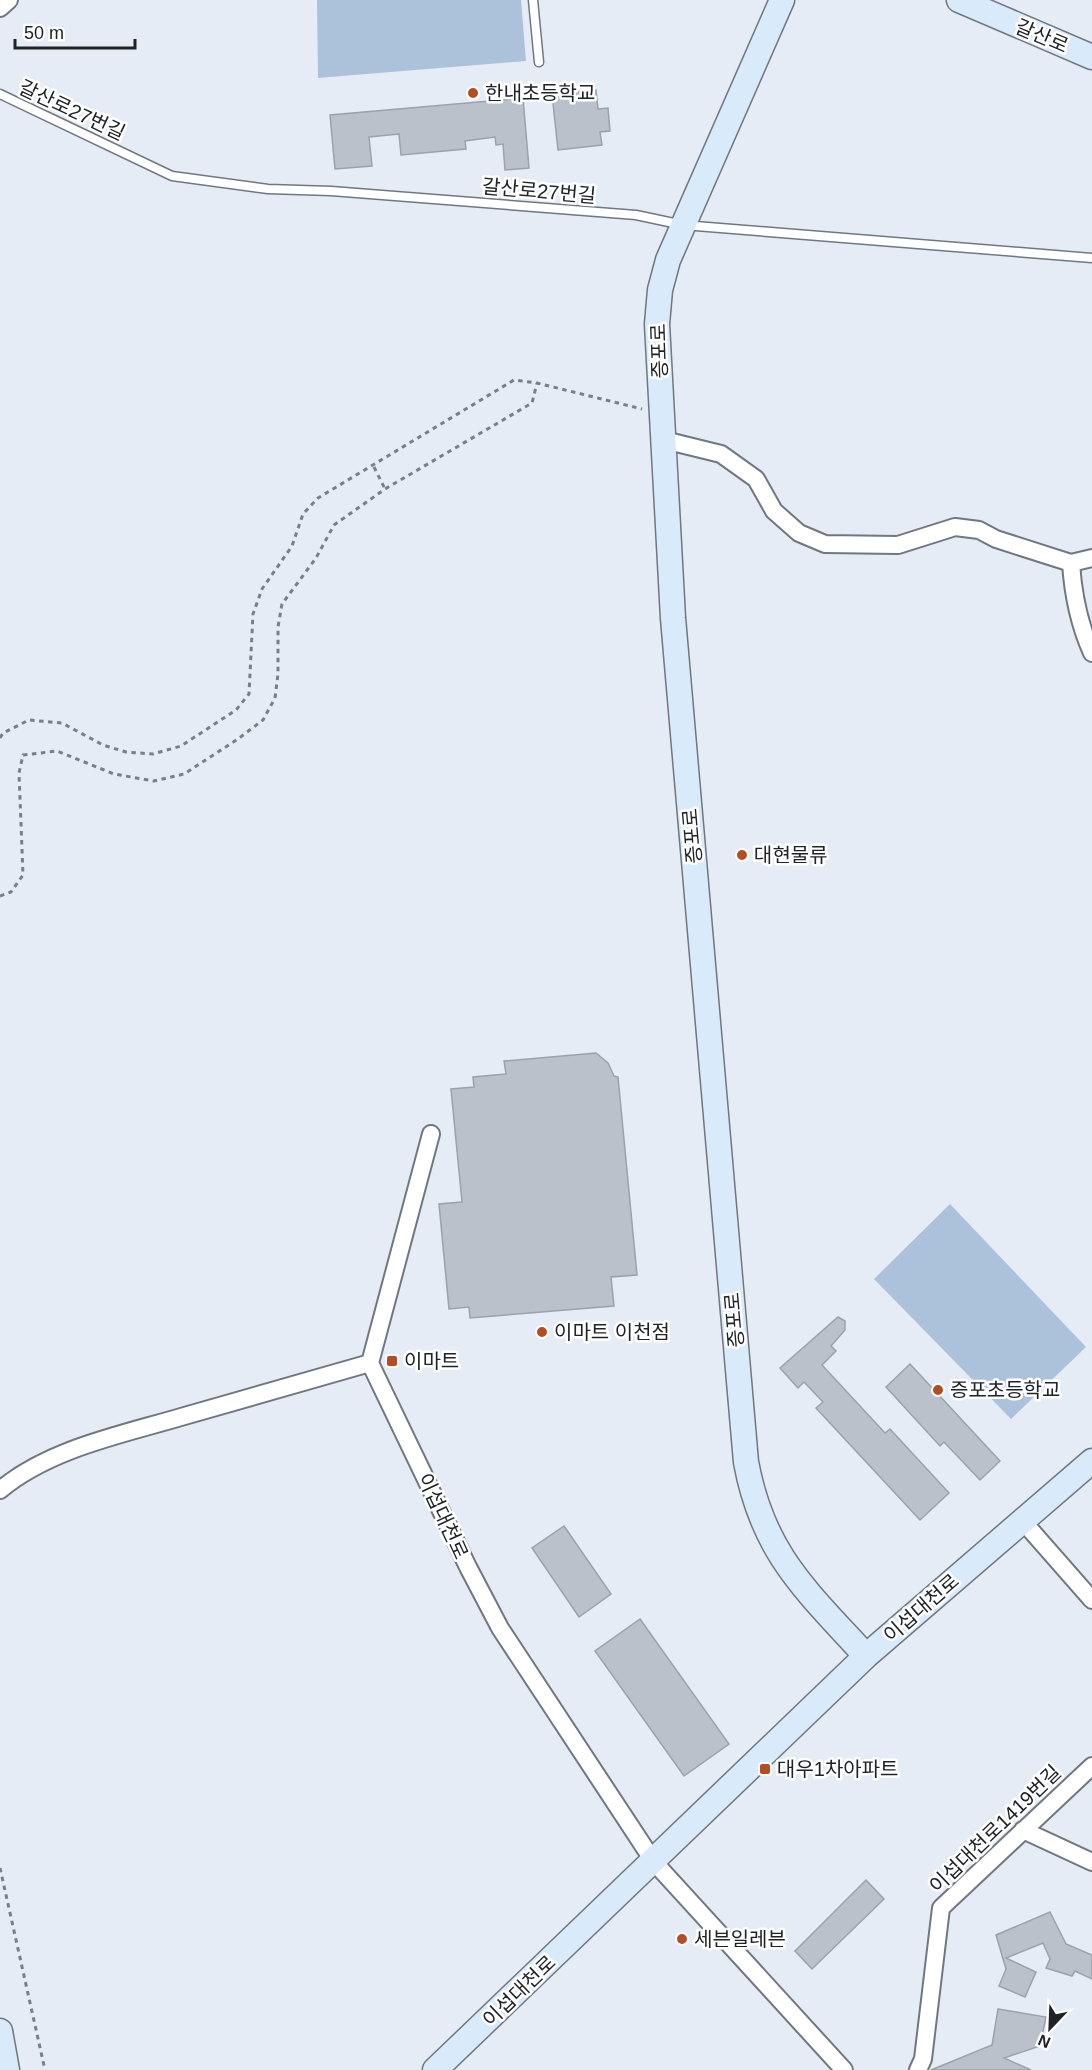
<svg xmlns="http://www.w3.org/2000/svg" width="1092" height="2070" font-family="Helvetica,'Noto Sans KR',sans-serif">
	<rect width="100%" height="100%" fill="#e5ecf5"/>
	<path fill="#acc2db" d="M317,0H521L526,61L318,78Z
		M950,1204L1086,1347L1011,1419L874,1279Z"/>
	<path fill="#bac1ca" stroke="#9ba2aa" stroke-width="1.5" d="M596,90L598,109L608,108L610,131L600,132L602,145L558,150L552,94Z
		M523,98L529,168L505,170L503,144L496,145L495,137L465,141L466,149L401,155L399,134L369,137L372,166L335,169L330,115Z
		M596,1053L608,1063L614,1076L618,1077L637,1275L611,1277L614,1306L470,1318L469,1307L449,1309L439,1204L462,1202L451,1089L474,1087L473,1077L506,1074L504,1061Z
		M838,1317L845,1321V1330L831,1346L836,1351L822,1365L885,1433L890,1429L949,1493L920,1520L816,1408L823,1402L804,1382L798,1388L780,1368Z
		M910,1364L1000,1461L980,1480L944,1442L940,1446L886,1387Z
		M564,1526L611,1594L579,1617L532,1548Z
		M640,1619L729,1744L684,1776L595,1651Z
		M866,1880L884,1899L812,1969L795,1951Z
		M1050,1912L1066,1944L1092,1955V1979L1075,1971L1072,1976L1046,1968L1050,1959L1043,1943L1006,1958L1036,1972L1025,1997L999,1986L1006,1969L996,1935Z
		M998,2009L1046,2017L1040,2046L1004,2058L1031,2070H931L992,2045Z"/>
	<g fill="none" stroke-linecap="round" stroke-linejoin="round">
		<g stroke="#70777f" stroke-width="11">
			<path id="lane" d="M533,0L539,62
				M0,94L172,176L268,189L331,191L636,215L683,225L1092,258"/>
		</g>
		<g stroke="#70777f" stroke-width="20">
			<path id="street" d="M0,8L9,0
				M664,440L721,454L756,479L774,511L799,533L825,544L898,545L955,527L979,530L996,539L1071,563L1092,558
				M1071,563C1073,595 1079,624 1092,653
				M431,1134L370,1363L468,1567L500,1628L654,1862L844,2070
				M0,1490C49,1449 120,1435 181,1417C244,1399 307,1381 370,1363
				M1021,1519L1092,1600
				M1023,1830L1092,1862
				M918,2070L923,2059L941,1908L1092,1766"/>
		</g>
		<g stroke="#70777f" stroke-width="27">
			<path id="secondary" d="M782,0L668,260L660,290L657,324L673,618L746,1462C763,1554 806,1590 866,1656
				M959,0L1092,57
				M0,2031L7,2070
				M435,2070L866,1656L1092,1461"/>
		</g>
		<path stroke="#7a7f85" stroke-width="3" stroke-dasharray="4.5 4.5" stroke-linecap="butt" d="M374,467L385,489
			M0,738L3,733L29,720L62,723L103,745L126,752L153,754L181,746L236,710L249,694L253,614L262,589L292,546L303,514L318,498L514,380L537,383L642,409
			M0,896L11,892L23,875L19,773L23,755L57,751L114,774L154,781L184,774L238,739L263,720L275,698L278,674V627L282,604L316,558L334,525L385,489L532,403L537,383
			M0,1868L45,2070"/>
		<use href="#lane" stroke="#fff" stroke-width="8"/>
		<use href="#street" stroke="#fff" stroke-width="16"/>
		<use href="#secondary" stroke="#d9eafb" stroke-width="24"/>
	</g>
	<g fill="#b34d23" stroke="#fff" stroke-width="2">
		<circle cx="473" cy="93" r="6"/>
		<circle cx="742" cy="855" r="6"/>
		<circle cx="542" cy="1332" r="6"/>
		<rect x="386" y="1355" width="12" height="12" rx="3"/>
		<circle cx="938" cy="1390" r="6"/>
		<rect x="759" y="1763" width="12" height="12" rx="3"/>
		<circle cx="682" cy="1939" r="6"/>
	</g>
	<g text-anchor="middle" stroke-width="5" stroke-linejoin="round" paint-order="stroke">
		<g font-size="20" fill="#202326" stroke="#fff">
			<text transform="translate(1042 36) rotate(23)" y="7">갈산로</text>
			<text transform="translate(72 110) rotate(25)" y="7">갈산로27번길</text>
			<text transform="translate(539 191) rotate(5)" y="7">갈산로27번길</text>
			<text transform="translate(659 351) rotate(-92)" y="7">증포로</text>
			<text transform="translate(692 836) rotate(-95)" y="7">증포로</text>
			<text transform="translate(734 1320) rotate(-95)" y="7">증포로</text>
			<text transform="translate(443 1516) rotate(65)" y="7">이섭대천로</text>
			<text transform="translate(921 1608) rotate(-41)" y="7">이섭대천로</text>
			<text transform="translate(995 1829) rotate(-44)" y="7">이섭대천로1419번길</text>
			<text transform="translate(519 1991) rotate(-44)" y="7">이섭대천로</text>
		</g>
		<g font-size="20" fill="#202326" stroke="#fff" text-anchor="start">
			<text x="485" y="100">한내초등학교</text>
			<text x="754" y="862">대현물류</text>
			<text x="554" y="1339">이마트 이천점</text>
			<text x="404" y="1368">이마트</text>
			<text x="950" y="1397">증포초등학교</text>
			<text x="777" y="1776">대우1차아파트</text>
			<text x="694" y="1946">세븐일레븐</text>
		</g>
	</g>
	<g transform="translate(1050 2028) rotate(203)" stroke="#ffffff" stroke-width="4.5" paint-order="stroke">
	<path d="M0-4.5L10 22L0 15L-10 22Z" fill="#202326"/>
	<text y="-9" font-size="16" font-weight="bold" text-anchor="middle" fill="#202326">N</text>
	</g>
	<path d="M15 39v9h120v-9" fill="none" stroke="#202326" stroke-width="3"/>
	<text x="24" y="39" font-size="18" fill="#202326" stroke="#ffffff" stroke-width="4.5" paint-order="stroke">50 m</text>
</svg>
